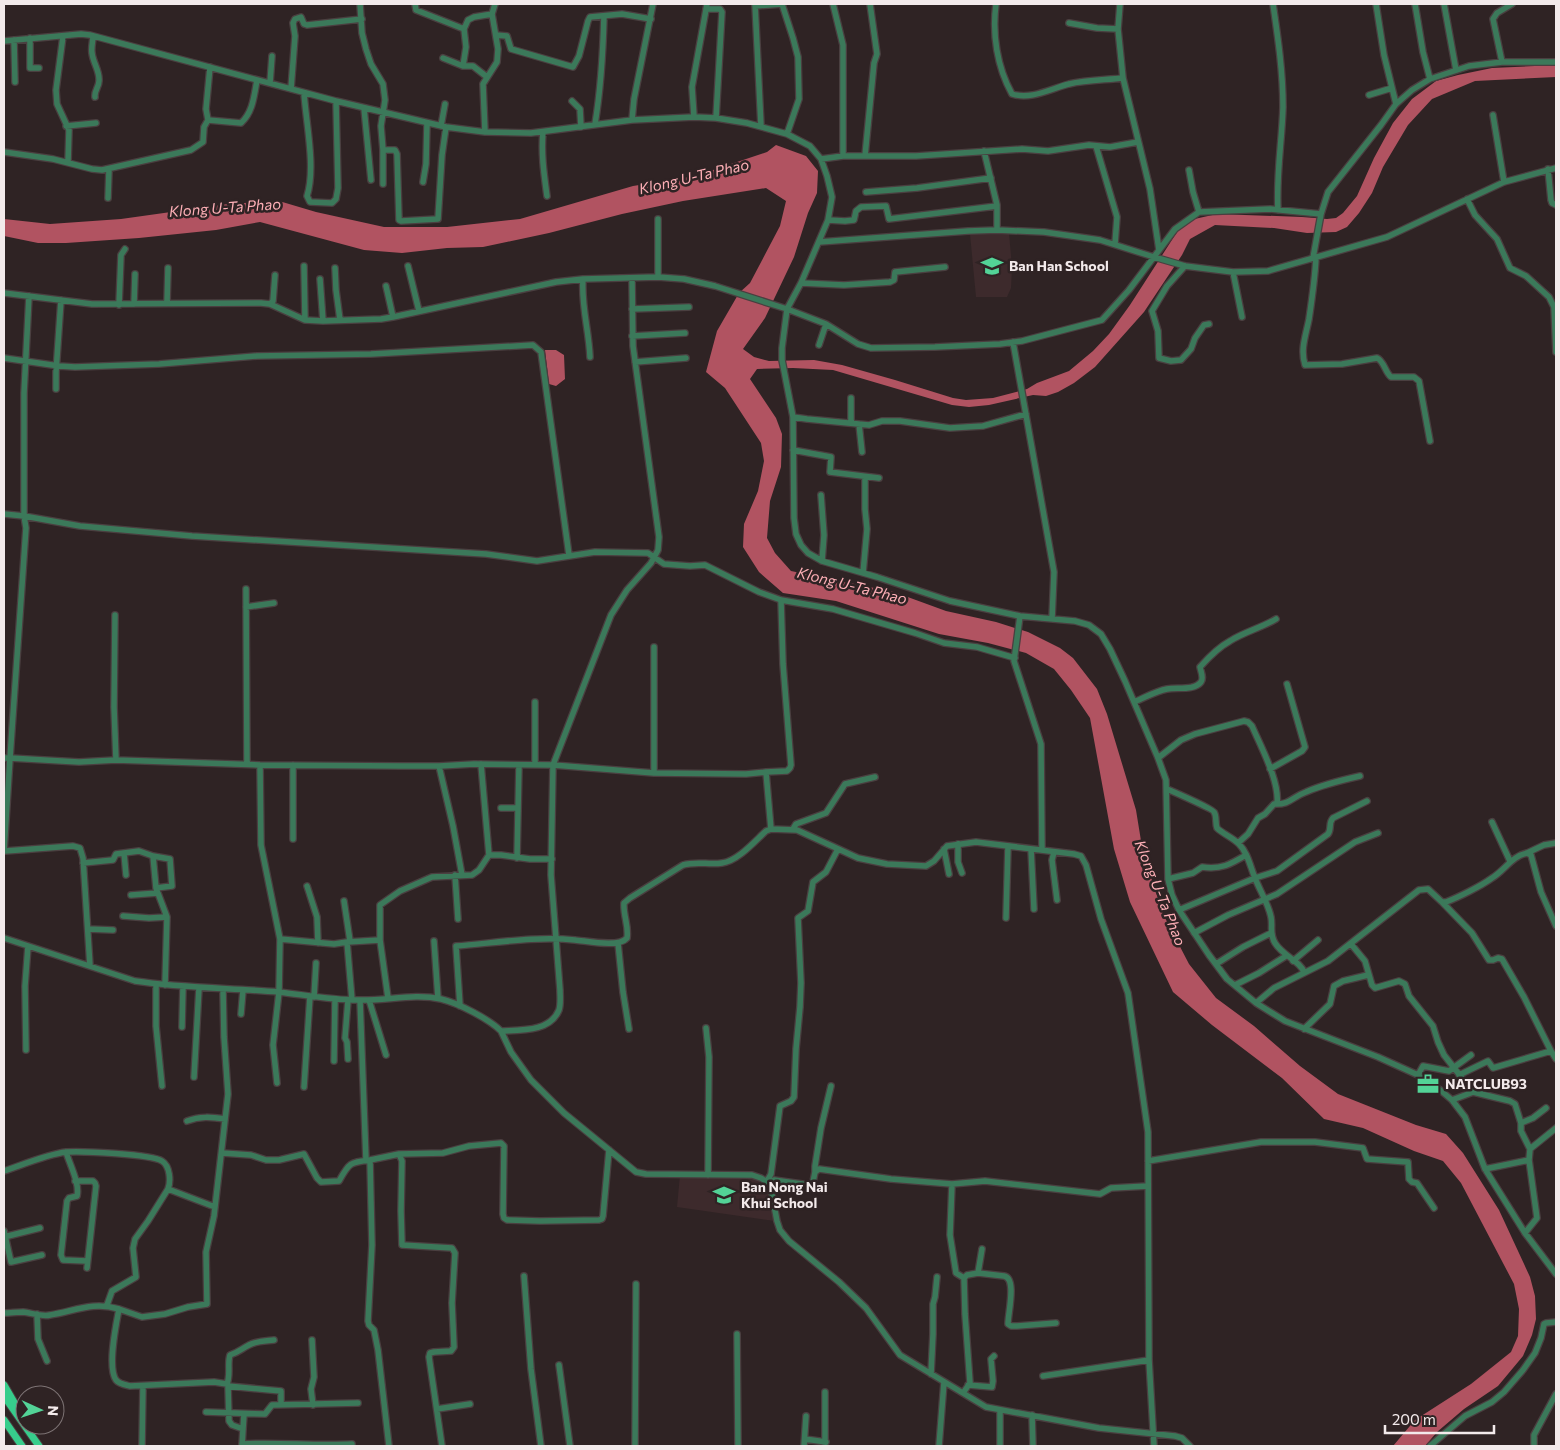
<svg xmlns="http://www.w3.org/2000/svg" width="1560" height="1450" font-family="Commissioner,sans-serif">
	<rect width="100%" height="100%" fill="#2f2324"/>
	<path fill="#3d2a2c" d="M1009,233L1012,267L1011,288L1007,297H976L970,234Z
		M680,1175L748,1176L763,1182L767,1188L775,1221L677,1207Z"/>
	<path fill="#b15361" d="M1556,65V77L1475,81L1432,99L1408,125L1383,167L1372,193L1359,213L1347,227L1336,232L1307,233L1274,228L1215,225L1190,239L1182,255L1144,312L1095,367L1074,383L1058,392L1046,396L1033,395L989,405L969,407L952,405L833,370L793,368L757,369L750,379L776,418L782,434L781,467L770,501L767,538L775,553L791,571L894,592L946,611L996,622L1028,632L1060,648L1073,658L1097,689L1107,714L1136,810L1142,847L1150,874L1163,914L1189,964L1216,998L1254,1026L1300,1066L1338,1094L1416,1125L1446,1134L1463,1153L1499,1210L1530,1277L1535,1296L1536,1319L1532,1335L1523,1356L1498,1386L1464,1409L1437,1432L1425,1446H1393L1415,1420L1471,1384L1511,1352L1518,1336L1519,1309L1514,1284L1461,1183L1443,1161L1414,1151L1363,1128L1324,1119L1282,1078L1212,1025L1173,992L1130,902L1114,849L1090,718L1071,690L1054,669L1026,653L988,643L939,634L836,601L783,593L759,572L743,547L744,524L758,491L764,461L761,443L725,388L706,372L717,331L739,293L750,283L780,226L786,201L766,188L683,201L622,214L549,233L483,247L447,248L402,253L364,250L260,222L216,230L139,238L66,243H38L4,236V219L50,224L121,219L228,204L279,201L316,212L384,227H447L520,219L633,186L695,176L767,152L776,145L806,156L818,171L817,193L808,213L794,257L765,318L743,349L754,357L769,361L814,360L842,365L895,380L953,398L966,400L993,398L1027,389L1037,383L1069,371L1093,351L1109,334L1130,305L1179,229L1190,220L1217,214L1302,217L1327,219L1336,218L1343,213L1357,196L1374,158L1393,123L1412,99L1436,81L1458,75L1492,68Z
		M545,350H556L564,355L565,379L556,386L549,384Z"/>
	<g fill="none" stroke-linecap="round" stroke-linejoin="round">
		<g stroke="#4a3f40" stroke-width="8">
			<path id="minor" d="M360,4L362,33L366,49L371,64L383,84L385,100L381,126L383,150V184
				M415,4L416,10L464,29
				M755,4L761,126
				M833,4L843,45V156
				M996,4C992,34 997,67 1012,94C1031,100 1050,89 1069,84C1086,80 1105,80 1123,78
				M1120,4L1118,29L1123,78L1150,189L1159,250
				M1273,4C1278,38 1283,72 1283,107C1282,141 1276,175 1278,210
				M1376,4L1384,55L1396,104
				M1415,4L1423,52L1430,79
				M1444,4L1456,70
				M755,6L782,4L793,38L798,57L799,99L787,134
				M706,9H720L722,12L716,118
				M1069,23L1097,28L1118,29
				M496,35L507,36L511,49L573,67L579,56L588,21L590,17L622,14L651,19
				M63,36L56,90L57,104L69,130L68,162
				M93,36C93,41 91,47 92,53C93,63 100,71 99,81C99,87 94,91 95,97
				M30,38V68H39
				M14,40L15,82
				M4,41L81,34L90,35L336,101L446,127L485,132L531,133L632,120L694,117L716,118L747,123L787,134L810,146L821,159L827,176L832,197L828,220L801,283L787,309L715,286L684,279L658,277L583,279L556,282L393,317L381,319L323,321L305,320L270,304L261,303L92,304L4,293
				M443,58L463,66H473L487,77
				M1502,62L1493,19L1497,13L1512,4
				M463,66L466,47L464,29L468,20L474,17L492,14
				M270,83L272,56
				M291,89L295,36L293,23L295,19L301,17L304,24L307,25L362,19
				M304,93C306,123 316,168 307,196L310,202L332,203L336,199L338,188L336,101
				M1369,95L1392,88
				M572,101L580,109L581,127
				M364,108L371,180
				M1493,115L1504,182
				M694,117L692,87L707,4
				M208,120L206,109L210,67
				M632,120L634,99L653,4
				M595,124C601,88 603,52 604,16
				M66,126L96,123
				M441,126L445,104
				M485,132L483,84L497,62L498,49L492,14L495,4
				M543,132C541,154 544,174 547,196
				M1096,146L1117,217L1115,244
				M383,150H395L397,154L399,220L401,221L438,219L442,155L446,127
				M984,151L997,205V230
				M4,152L53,159L92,169L102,170L191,150L203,142L204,127L208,120L241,123C253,112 254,96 257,80
				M865,156L874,63L877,54L870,4
				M821,159L843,156H916L1022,149L1048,151L1089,145L1110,147L1138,142
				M1548,169L1551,200L1552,203L1556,205
				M1189,170L1193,192L1199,212
				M423,182L426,164L427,123
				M866,192L917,188L991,178
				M108,198L109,170
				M1467,199L1475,215L1497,239L1510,268L1526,276L1549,297L1554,307L1556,352
				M1321,214L1270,209L1199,212L1175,229L1129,290L1102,320L1022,341L1000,344L935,347L871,348L858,344L826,324L787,309L782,348V360L793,417L794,518L796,534L801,545L808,553L822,561L877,577L950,601L1020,616L1075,621L1089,625L1101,634L1110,649L1125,681L1158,758L1166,780L1168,879L1172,895L1179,910L1209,955L1227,979L1256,1003L1285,1021L1378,1057L1418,1075L1439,1089L1452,1100L1465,1117L1485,1169L1525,1233L1556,1274
				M828,220L845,221L854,220L856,211L861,207L886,206L889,219L997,206
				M819,242L968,231L997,230L1044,232L1100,240L1154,257L1185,266L1233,272L1268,271L1387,237L1504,182L1556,168
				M1316,257C1315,278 1312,299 1309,319C1306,335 1300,349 1305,365L1342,364L1377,358C1384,361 1385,372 1391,377H1414L1419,381L1430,441
				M1313,258L1321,214L1328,192L1381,125L1396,104L1412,90L1430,79L1469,66L1502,62H1556
				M304,266L305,320
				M408,266L419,311
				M1185,266L1167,286L1152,311L1158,331L1159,358L1171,361L1181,360L1191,349L1195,338L1204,325L1209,324
				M335,268L336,290L340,320
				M1233,272L1242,317
				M658,277V219
				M320,279L323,321
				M583,279C581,305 589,331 590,357
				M801,283L844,285L890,282L894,280L895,272L945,267
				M386,286L393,317
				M167,303L168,268
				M134,304L135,274
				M270,304L273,301L275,275
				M119,305L121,255L125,249
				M632,309L689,307
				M632,336L685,333
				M1013,342L1054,572L1052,619
				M819,345L826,324
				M4,358L59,366L75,367L159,364L257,356L371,354L533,345L541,352L569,555
				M635,362L686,358
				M56,389V372L61,300
				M793,417L807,419L869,425L882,421H900L950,428L983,426L1026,414
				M851,423V398
				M859,424L862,452
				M793,450L831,457L830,472L879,478
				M821,495L824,535L822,561
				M4,514L24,516L80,526L192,536L486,554L537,561L595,552L648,553L664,564L690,566L705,565L759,592L781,600L833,609L915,633L944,643L977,647L1015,658
				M863,573L867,529L865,509V477
				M246,589L247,764
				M246,607L274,603
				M115,615L114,707L116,760
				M1020,616L1014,661L1041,744L1042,850
				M535,702V765
				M1134,702C1144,698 1156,691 1167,689C1177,687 1194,691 1201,682C1204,678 1201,672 1200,667C1208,658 1219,647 1230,641C1244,632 1261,628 1276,619
				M4,758H10L26,528L24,516V393L29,296
				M1158,758L1181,740L1195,734L1244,721L1248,722L1252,726C1261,747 1280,782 1277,804
				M481,764L489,855
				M260,765L261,845L280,939
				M439,766L453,826L462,875
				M1270,769L1302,751L1305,747L1287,684
				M766,772L787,771L790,768L791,765L783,664L781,600
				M654,773L746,774L766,772L771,829
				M1167,789C1174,792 1213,809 1214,812C1217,816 1215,823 1217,828C1223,834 1232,837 1239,844C1248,853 1250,866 1255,878C1260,891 1268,903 1271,917C1273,927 1269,933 1275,943C1283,956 1300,961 1304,972
				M501,808H518
				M1492,822L1510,861
				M793,829L796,824L826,813L845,784L875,777
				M293,839V765
				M1238,843L1248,834L1258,818L1265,814L1274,804C1290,805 1292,797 1306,792C1324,784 1342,780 1360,776
				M958,844V862L962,873
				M944,849L949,874
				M1031,849L1034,909
				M4,851L10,758L79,762L116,760L260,765L402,766H439L474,764L553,765L654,773V647
				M5,851L73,846L80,848L83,858L90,966
				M1054,852L1052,860L1057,900
				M124,853L126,875
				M1527,853L1544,845L1556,843
				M153,856L170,859L172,886L156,888
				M517,858L519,765
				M83,863L113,860L116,854L139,851L153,856L156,888L167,917L165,985
				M455,875L458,919
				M1168,879L1193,873L1202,867C1221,870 1231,864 1246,855
				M307,886L317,917L318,943
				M131,895L158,893
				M344,901L350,941
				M1442,902L1472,933L1489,960H1493L1498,958L1502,959L1524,997L1551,1051
				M1179,910L1255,878L1277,871L1328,834C1332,829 1328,823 1333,818L1367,801
				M123,916L149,918L167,917
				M1006,918L1008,846
				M88,929L113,930
				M1194,933L1228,915L1277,894L1355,842L1378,833
				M4,938L135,981C183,988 231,988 279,992C305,995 331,1000 358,1000C386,1001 414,993 441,999C458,1003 489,1019 501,1031C521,1030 550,1032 559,1010C561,1004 560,996 560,990L551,875L553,765L611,615L627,590L651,563L658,550L659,537L633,346L632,278
				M434,941L438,998
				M347,942L352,1000
				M618,943L623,992L629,1029
				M1351,944L1365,961L1372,985L1375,988L1399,981L1405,984L1409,996L1433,1026L1438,1042L1444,1055L1473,1092L1510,1101L1515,1104L1521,1123V1131L1530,1149L1529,1160L1485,1169
				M1293,961L1318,940
				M1216,964L1243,947L1271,933
				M156,984V1026L162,1086
				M1235,985L1259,973L1286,956
				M314,997L316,963
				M388,998L380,940V905L400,891L432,877L472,875L479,870L489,855H501L530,859H552
				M348,1000L345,1038L347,1042L348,1059
				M360,1000L366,1160
				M369,1000L386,1055
				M1256,1003L1274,988L1328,961L1419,890L1428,889L1442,902H1446C1459,897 1481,886 1492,878C1505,870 1512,856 1527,853L1531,855L1541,892L1556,926
				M460,1006L456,946C495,943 536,936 575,940C587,941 619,948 627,938C629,926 623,915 624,903L630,898L683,865C696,861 709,865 722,863C738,861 755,841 766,831L771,829L797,830L858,858L887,864L926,866L934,861L947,846L976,842L1074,854L1081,856L1086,865L1101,919L1128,993L1148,1132L1149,1360L1154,1446
				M241,1014L243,990
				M182,1027L183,986
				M706,1028L709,1057L708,1175
				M1304,1029L1330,1004L1334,986L1343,981L1368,975
				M501,1031L511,1052L531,1080L564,1113L636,1172L646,1174L752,1175L761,1178L770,1184L777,1221L780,1230L789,1241L839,1282L866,1308L900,1355L986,1407L1099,1428L1175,1436L1182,1438L1190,1446
				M26,1050L25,986L28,946
				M334,1061L335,999
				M1418,1075L1423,1066L1449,1071L1471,1055
				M1459,1075L1488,1061L1493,1068L1551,1051L1556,1059
				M194,1077L199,988
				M277,1083L273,1045L279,992L280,939L334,944L347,942L380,940
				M304,1087L310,996
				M1452,1100L1492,1085
				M187,1121C200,1116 211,1117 225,1119
				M1521,1123L1533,1118L1546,1108
				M1530,1149L1556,1128
				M66,1152C70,1165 80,1184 77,1196L69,1198L67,1201L61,1255L63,1260L87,1261
				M222,1153L251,1155L266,1160H279L304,1154L317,1178L321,1182L339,1181C349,1163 350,1162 370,1160L372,1245L368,1321L369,1325L374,1330L378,1350L389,1446
				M399,1154L443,1153L469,1146L501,1143L504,1146L503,1214L504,1218L507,1220L540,1221L599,1220L602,1219L603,1216L609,1150
				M370,1160L399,1154L402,1161L401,1211L402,1245L452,1248L455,1253L452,1303L454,1347L451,1351L434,1352L430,1353L429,1357L442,1446
				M1148,1161L1261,1142H1315L1363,1148L1367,1159L1408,1162L1409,1179L1412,1182L1417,1183L1434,1208
				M4,1171C22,1165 48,1154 66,1152C81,1151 151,1154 162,1161C170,1166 171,1181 168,1189
				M815,1172V1166L821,1128L831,1086
				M75,1181H93L95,1183L96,1186L87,1268
				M767,1181L771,1174L780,1106L791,1101L794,1097L796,1049L800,1007L801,983L798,918L808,911L813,882L826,872L838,849
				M770,1184L774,1180L809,1185L813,1182L815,1172L819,1169L891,1179L952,1184L985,1181L1100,1194L1111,1188L1148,1186
				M952,1184L950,1235L956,1273L964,1278L965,1314L970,1383L963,1393
				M4,1231L11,1262L42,1255
				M1525,1233L1537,1218L1529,1160
				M4,1237L40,1228
				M978,1273L1004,1276C1017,1278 1008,1313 1008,1324L1011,1326H1017L1056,1323
				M524,1276L531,1369L541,1446
				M964,1278L967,1275L978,1273L982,1249
				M107,1305L112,1291L136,1277L133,1248L135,1239L148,1221L168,1189L215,1207L228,1094L224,1037L223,990
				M119,1309L142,1317L165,1314L188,1307L207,1304L206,1252L214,1216L215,1207
				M4,1313C10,1313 17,1312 23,1312C32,1313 42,1317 50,1315C75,1311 93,1301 119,1309C116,1325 107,1367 116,1380C119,1384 126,1385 130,1386L214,1382L227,1384L228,1386L229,1421L232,1425L243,1429L242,1446
				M37,1314L38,1339L47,1361
				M737,1334L738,1446
				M312,1340L314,1377L311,1389L313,1405
				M559,1365L570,1446
				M931,1374L933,1334V1304L935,1297L937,1277
				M1043,1376L1149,1360
				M227,1384C231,1374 227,1364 230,1355C239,1352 241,1349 249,1345C256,1341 265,1341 274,1340
				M968,1385L992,1387L993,1381L991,1359L994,1356
				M228,1386L281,1391V1405
				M437,1409L470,1404
				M1000,1410V1446
				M206,1412L265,1414L272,1405L358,1403
				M1032,1415L1033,1446
				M243,1429L244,1414
				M805,1439L826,1442
				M242,1444C279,1442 315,1446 352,1444
				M142,1446L143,1386
				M635,1446L636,1284
				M804,1446L806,1416
				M825,1446V1392
				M939,1446L944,1382
				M1430,1446L1465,1416L1492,1402L1504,1392L1523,1370L1535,1353L1541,1338L1544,1324L1546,1323L1556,1322
				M1534,1446V1435L1556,1394"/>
		</g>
		<g stroke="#4a3f40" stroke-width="9">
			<path id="major" d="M4,1385L15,1404
				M4,1396L39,1446
				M4,1420L22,1446"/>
		</g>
		<use href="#minor" stroke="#3b795a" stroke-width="5.5"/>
		<use href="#major" stroke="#37cd8c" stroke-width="7"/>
	</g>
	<defs>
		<g id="school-bare" transform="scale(1.725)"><path d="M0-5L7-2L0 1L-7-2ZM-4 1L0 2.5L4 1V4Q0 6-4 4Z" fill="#53d397" stroke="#2f2324" stroke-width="2.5" paint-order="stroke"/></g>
		<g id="office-bare" transform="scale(1.725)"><path d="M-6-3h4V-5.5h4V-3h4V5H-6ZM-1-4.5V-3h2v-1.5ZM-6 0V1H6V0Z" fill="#53d397" stroke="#2f2324" stroke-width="2.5" paint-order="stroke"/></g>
	</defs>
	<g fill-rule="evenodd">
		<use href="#school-bare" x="992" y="266"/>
		<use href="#office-bare" x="1428" y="1084"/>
		<use href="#school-bare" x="724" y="1195"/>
	</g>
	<g text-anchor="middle" stroke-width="5" stroke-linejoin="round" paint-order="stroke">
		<g font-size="14" font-weight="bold" fill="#f3eaeb" stroke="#2f2324" text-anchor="start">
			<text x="1009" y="271">Ban Han School</text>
			<text x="1445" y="1089">NATCLUB93</text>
			<text x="741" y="1192">Ban Nong Nai<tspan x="741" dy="16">Khui School</tspan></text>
		</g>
		<g font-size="15" font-style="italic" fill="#fdafb6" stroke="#2f2324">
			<text transform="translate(694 177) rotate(-13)" y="5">Klong U-Ta Phao</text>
			<text transform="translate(225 208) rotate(-4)" y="5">Klong U-Ta Phao</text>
			<text transform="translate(852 586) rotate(14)" y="5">Klong U-Ta Phao</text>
			<text transform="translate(1160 893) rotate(68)" y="5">Klong U-Ta Phao</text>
		</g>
	</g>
	<rect width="1560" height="1450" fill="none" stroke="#f3eaeb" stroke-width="10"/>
	<g transform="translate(40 1410) rotate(93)"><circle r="24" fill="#2f2324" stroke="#7d7374"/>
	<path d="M0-4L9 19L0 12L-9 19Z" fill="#53d397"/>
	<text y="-8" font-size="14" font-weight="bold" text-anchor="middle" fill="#f3eaeb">N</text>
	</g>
	<path d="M1385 1425v8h109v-8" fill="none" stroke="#f3eaeb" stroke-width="2.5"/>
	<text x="1392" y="1425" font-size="15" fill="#f3eaeb" stroke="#2f2324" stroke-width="4" paint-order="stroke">200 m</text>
</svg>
